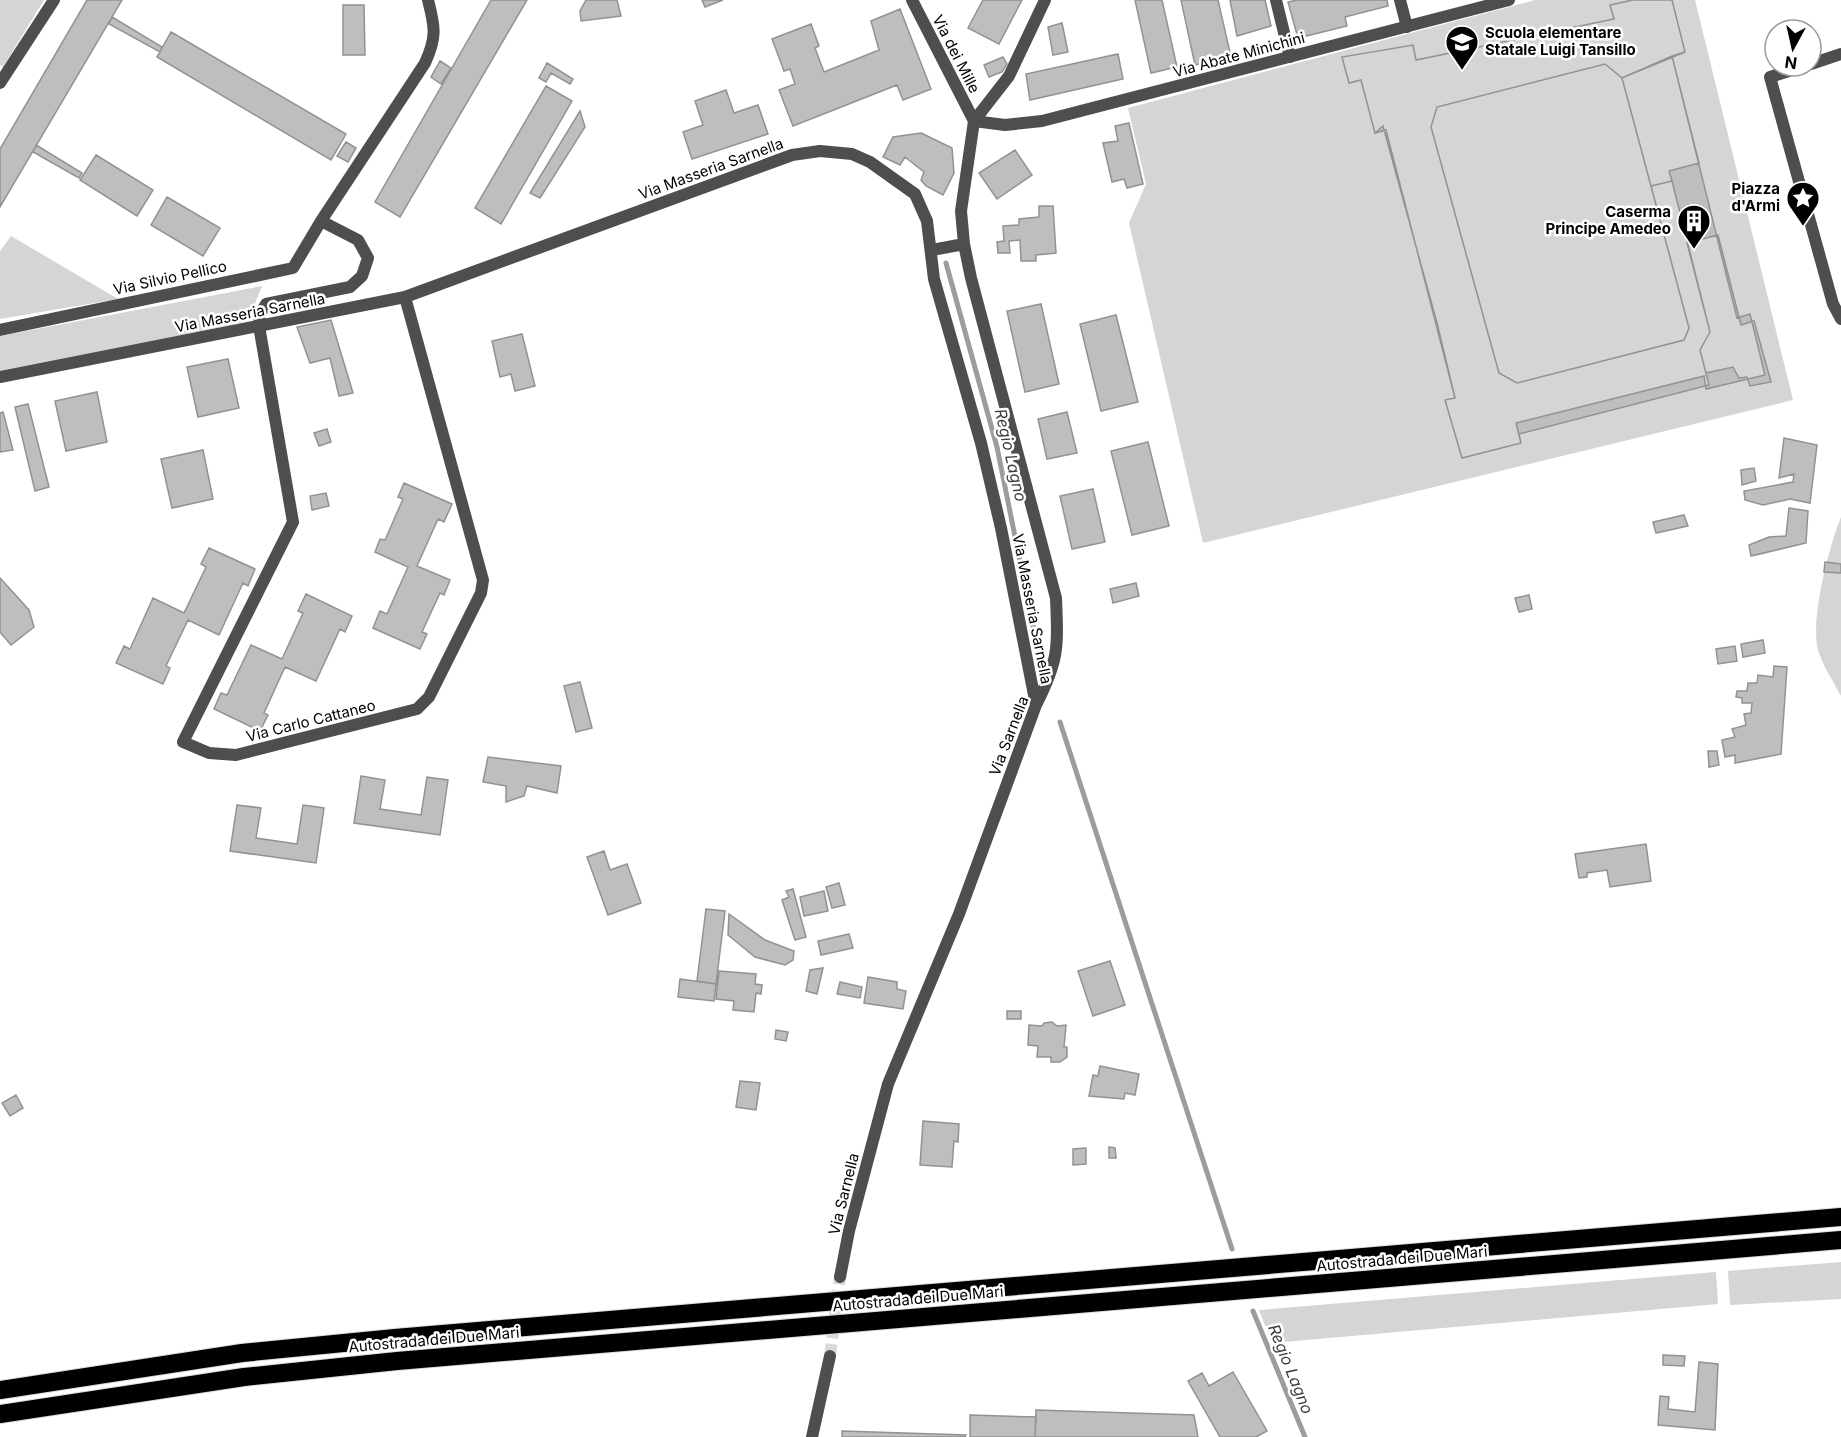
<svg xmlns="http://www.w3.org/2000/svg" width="1841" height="1437" font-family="Inter,sans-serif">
	<rect width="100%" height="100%" fill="#fff"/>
	<path fill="#d5d5d5" d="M0,0H44L3,67L0,65Z
		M1535,0H1695L1793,400L1203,543L1129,223L1146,184L1128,108Z
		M11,236L118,299L0,319V251Z
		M262,286L248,321L0,374V336Z
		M1841,517V696C1833,681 1823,666 1818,650C1810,619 1829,547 1841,517Z
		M1841,1262V1299L1730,1305L1728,1271Z
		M1716,1272L1718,1304L1272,1343L1259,1310Z"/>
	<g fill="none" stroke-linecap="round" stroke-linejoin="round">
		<path stroke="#9c9c9c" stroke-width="5" d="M946,263L997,447L1039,656
			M1060,722L1232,1249
			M1253,1311L1305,1437"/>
	</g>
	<path fill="#bebebe" stroke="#929292" stroke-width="1.5" fill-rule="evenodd" d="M87,0H122L0,207V149Z
		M491,0H527L400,217L375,202Z
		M586,0H617L621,16L581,21L580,11Z
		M702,0H723L705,7Z
		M983,0H1022L999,44L968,28Z
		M1135,0H1162L1177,67L1151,73Z
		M1181,0H1218L1231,57L1195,65Z
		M1230,0H1265L1271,26L1237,36Z
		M1297,0H1387L1388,6L1345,17L1347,26L1298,38L1288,2Z
		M1633,0H1672L1685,52L1672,56L1737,318L1750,314L1765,375L1706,389L1704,376L1516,423L1521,443L1462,458L1445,400L1455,398L1437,323L1383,126L1375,133L1361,80L1349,83L1342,57L1413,45L1416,60L1614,19L1610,5ZM1605,64L1622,78L1689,328L1684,340L1517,383L1499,373L1431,127L1437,107Z
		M1633,0H1672L1685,52L1622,78L1605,64L1437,107L1431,127L1499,373L1517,383L1684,340L1689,328L1651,186L1672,181L1710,332L1700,350L1709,385L1519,434L1521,443L1462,458L1445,400L1455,398L1386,130L1375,133L1361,80L1349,83L1342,57L1413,45L1416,60L1614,19L1610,5Z
		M343,5H364L365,55H343Z
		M900,9L931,89L903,100L897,85L793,126L779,90L795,84L790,69L784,71L772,39L811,24L819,46L815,48L824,72L879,50L871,21Z
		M112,17L162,47L160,52L109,24Z
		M1062,23L1068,52L1053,55L1048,27Z
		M171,32L346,134L331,160L157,57Z
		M1118,54L1123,79L1030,100L1026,74Z
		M1672,56L1699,163L1669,171L1672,181L1651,186L1622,78Z
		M1003,57L1007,64L1002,72L989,77L984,65Z
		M440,61L451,68L441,84L431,77Z
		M547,63L573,79L570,84L551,73L546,82L539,78Z
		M546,86L572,101L501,224L475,208Z
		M726,90L734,113L758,105L768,134L692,159L683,132L703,125L695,101Z
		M580,111L585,127L540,198L530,193Z
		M1129,123L1143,184L1127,188L1124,179L1112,182L1103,143L1118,141L1115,126Z
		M921,133L952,148L954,173L943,195L926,186L921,180L924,172L905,157L900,165L883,157L893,137Z
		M346,142L356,148L348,162L337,156Z
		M36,145L82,173L79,178L33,152Z
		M1015,150L1032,175L997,199L979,173Z
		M96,155L153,190L137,216L80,180Z
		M167,197L220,228L203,256L151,225Z
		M1039,206H1053L1056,253L1036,255V261H1021L1020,240L1009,241L1010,253H998L997,242L1004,241L1003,226L1019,225V219L1039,217Z
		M1718,235L1741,325L1754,321L1771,382L1750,386L1747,377L1739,378L1733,367L1706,373L1700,350L1710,332L1687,243Z
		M1041,304L1059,384L1025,392L1007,311Z
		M1116,315L1138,402L1101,411L1080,324Z
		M331,320L353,393L339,396L330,358L310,363L297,327Z
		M522,334L535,386L515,391L511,374L500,377L492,341Z
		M228,359L239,408L198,417L187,367Z
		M97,392L107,442L66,451L55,401Z
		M28,404L49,487L35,491L15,407Z
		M3,412L13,450L0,452V413Z
		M1067,412L1077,453L1047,459L1038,419Z
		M327,429L331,442L319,446L314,433Z
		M1784,438L1817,445L1810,503L1790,499L1763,505L1745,500L1744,491L1793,482L1794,474L1779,478Z
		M1148,442L1169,526L1132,535L1111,451Z
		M203,450L213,499L172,508L161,459Z
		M1754,468L1756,481L1742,485L1741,470Z
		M404,483L452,504L444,522L438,519L417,566L450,580L444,595L440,593L422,632L427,634L420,649L373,628L380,611L387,614L408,567L375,552L380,539L385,540L403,499L398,497Z
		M1093,489L1105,542L1072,549L1060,496Z
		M326,493L329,506L312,510L310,496Z
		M1789,508L1808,511L1806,543L1751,556L1749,545L1769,537L1786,536Z
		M1684,515L1688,526L1656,533L1653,522Z
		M209,548L255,569L248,586L243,583L219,635L188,620L166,666L170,668L163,684L116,663L124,646L130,649L153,598L184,613L206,567L201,564Z
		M1825,562L1841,564V573L1824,572Z
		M0,578L29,610L34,627L11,645L0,632Z
		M1136,583L1139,596L1113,603L1110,589Z
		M306,594L352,616L345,632L340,629L316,681L285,667L264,713L268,715L260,731L214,709L221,693L227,695L251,645L282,659L303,613L298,611Z
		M1529,595L1532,609L1519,612L1515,598Z
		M1763,640L1765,653L1743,657L1741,644Z
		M1735,646L1737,661L1718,664L1716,649Z
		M1774,666L1787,667L1781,754L1735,763V755L1725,757L1722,740L1735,737L1732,729L1746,725L1744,714L1751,713L1752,703H1742V698L1736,697L1737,691H1747L1748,683H1757L1758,675L1773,677Z
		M580,682L592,728L576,732L564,686Z
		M1708,751H1717L1719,765L1709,767Z
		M488,757L561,766L557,793L527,786L524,796L506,802V786L483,782Z
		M361,776L385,780L380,809L421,815L427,777L448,780L440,835L354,823Z
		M237,805L261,808L256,838L297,844L303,805L324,808L316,863L230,851Z
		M1646,844L1651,881L1610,887L1607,870L1587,873V877L1579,878L1575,854Z
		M604,851L610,870L627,864L641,903L608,915L587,857Z
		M839,883L845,905L832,908L826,887Z
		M793,889L806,937L795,940L782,900L789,897L786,891Z
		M824,891L828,911L804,916L800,897Z
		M706,909L725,911L716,984L697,981Z
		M729,914L765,940L794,951L793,960L785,965L755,957L728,935Z
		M849,934L853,948L821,955L818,941Z
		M1110,961L1125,1005L1093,1016L1078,971Z
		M823,968L817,994L806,991L810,970Z
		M719,971L756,974L755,984L762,985L761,994L756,993L754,1012L733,1010L734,1001L716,999Z
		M868,977L897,982V989L906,991L903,1009L864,1003Z
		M680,979L716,984L714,1001L678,997Z
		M840,982L862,987L860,998L837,994Z
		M1007,1011H1021V1019H1007Z
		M1052,1022L1057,1026L1066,1025L1064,1047H1067V1057L1060,1062H1051V1057H1037L1038,1046L1028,1045L1029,1025L1042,1026L1044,1023Z
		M776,1030L788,1032L786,1041L775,1039Z
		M1100,1066L1139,1074L1135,1095L1125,1093L1124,1099L1089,1096L1093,1075L1098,1076Z
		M740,1081L760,1083L756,1110L736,1107Z
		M16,1095L23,1108L10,1116L2,1103Z
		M923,1121L959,1124L958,1142L954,1141L952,1167L920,1165Z
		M1109,1147L1115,1148L1116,1158H1109Z
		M1086,1148V1164L1073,1165V1149Z
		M1663,1355L1685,1356L1684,1366L1663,1365Z
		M1699,1362L1718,1364L1715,1430L1658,1425L1660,1396L1669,1397L1668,1409L1695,1412Z
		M1233,1372L1267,1431L1256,1437H1220L1188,1381L1202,1373L1209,1386Z
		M1036,1410L1194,1415L1198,1437H1035Z
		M970,1415L1036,1417L1035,1437H970Z
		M842,1431L966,1435L965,1437H842Z"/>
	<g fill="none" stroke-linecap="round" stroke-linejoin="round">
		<path stroke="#d9d9d9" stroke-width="12" stroke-dasharray="12 6" stroke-linecap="butt" d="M830,1356L840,1277"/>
		<g stroke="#dbdbdb" stroke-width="20">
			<path id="motorway" d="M0,1390L242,1353L395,1338L1841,1217
				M0,1414L244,1377L397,1361L1841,1240"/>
		</g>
		<path stroke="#4e4e4e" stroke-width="12" d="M1811,64L1841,54
			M1805,66L1770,77L1833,304L1841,319"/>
		<path stroke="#4e4e4e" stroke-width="12" d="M1276,0L1290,57
			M1400,0L1407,27
			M0,83L54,0
			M321,221L358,240L368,258L362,276L350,287L266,304L260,314L259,326L293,522L183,742L209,753L236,755L417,709L429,697L481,593L483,580L405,297
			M932,250L964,244
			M0,330L293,268L321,221L425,63C437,37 435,27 428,0
			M0,377L405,297L792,155L820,151L852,154L870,162L915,194L927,221L934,279L981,443L1001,528L1036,705
			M840,1277L849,1231L888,1084L959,914L1036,705C1059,660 1058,648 1056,598L971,278L964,244L961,211L974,121L1009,76L1045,0
			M812,1437L830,1356"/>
		<path stroke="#4e4e4e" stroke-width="12" d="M912,0L974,121L1005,125L1042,121L1509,0"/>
		<use href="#motorway" stroke="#000" stroke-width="18"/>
	</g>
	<defs>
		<g id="school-pin" transform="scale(1.725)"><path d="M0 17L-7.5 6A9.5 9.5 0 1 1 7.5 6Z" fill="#000" stroke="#fff"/><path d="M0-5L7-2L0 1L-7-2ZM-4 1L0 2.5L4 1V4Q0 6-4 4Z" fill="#fff"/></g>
		<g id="sight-pin" transform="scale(1.725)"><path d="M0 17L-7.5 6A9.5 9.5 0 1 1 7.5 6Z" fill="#000" stroke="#fff"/><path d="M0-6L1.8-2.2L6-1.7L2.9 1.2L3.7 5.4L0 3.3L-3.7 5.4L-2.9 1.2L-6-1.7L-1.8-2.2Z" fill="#fff"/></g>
		<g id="building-pin" transform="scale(1.725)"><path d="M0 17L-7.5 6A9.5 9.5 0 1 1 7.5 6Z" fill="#000" stroke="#fff"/><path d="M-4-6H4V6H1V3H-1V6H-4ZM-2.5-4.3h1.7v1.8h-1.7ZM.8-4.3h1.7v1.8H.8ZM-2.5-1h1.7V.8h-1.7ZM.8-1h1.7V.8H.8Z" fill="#fff"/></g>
	</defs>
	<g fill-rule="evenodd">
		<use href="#school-pin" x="1462" y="42"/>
		<use href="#sight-pin" x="1803" y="198"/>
		<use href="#building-pin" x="1694" y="221"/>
	</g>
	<g text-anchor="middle" stroke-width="5" stroke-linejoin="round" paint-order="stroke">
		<g font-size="15" font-weight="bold" fill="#000" stroke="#fff" text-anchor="end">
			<text x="1485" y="38" text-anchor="start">Scuola elementare<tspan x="1485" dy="17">Statale Luigi Tansillo</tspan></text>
			<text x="1780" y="194">Piazza<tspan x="1780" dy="17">d'Armi</tspan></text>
			<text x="1671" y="217">Caserma<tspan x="1671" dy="17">Principe Amedeo</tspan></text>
		</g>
		<g font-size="15" fill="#000" stroke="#fff">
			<text transform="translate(956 54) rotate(63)" y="5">Via dei Mille</text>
			<text transform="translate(1239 55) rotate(-15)" y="5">Via Abate Minichini</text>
			<text transform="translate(711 169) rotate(-20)" y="5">Via Masseria Sarnella</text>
			<text transform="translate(170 278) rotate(-12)" y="5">Via Silvio Pellico</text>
			<text transform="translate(250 313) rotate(-11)" y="5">Via Masseria Sarnella</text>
			<text transform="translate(1032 609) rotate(79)" y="5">Via Masseria Sarnella</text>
			<text transform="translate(311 721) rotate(-14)" y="5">Via Carlo Cattaneo</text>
			<text transform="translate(1009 736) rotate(-69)" y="5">Via Sarnella</text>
			<text transform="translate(844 1194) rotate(-76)" y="5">Via Sarnella</text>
			<text transform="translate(1402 1259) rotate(-5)" y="5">Autostrada dei Due Mari</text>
			<text transform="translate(918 1299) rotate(-5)" y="5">Autostrada dei Due Mari</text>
			<text transform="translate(434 1340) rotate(-5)" y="5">Autostrada dei Due Mari</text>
		</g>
		<g font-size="16" font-style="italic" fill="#3d3d3d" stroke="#fff">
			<text transform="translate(1011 455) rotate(77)" y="6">Regio Lagno</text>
			<text transform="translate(1291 1369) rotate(68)" y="6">Regio Lagno</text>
		</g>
	</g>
	<g transform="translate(1793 48) rotate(188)"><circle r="28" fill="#ffffff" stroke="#999999" stroke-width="1.5"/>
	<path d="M0-4.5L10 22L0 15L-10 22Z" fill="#000000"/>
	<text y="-9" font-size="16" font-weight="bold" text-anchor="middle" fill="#000000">N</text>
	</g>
</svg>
